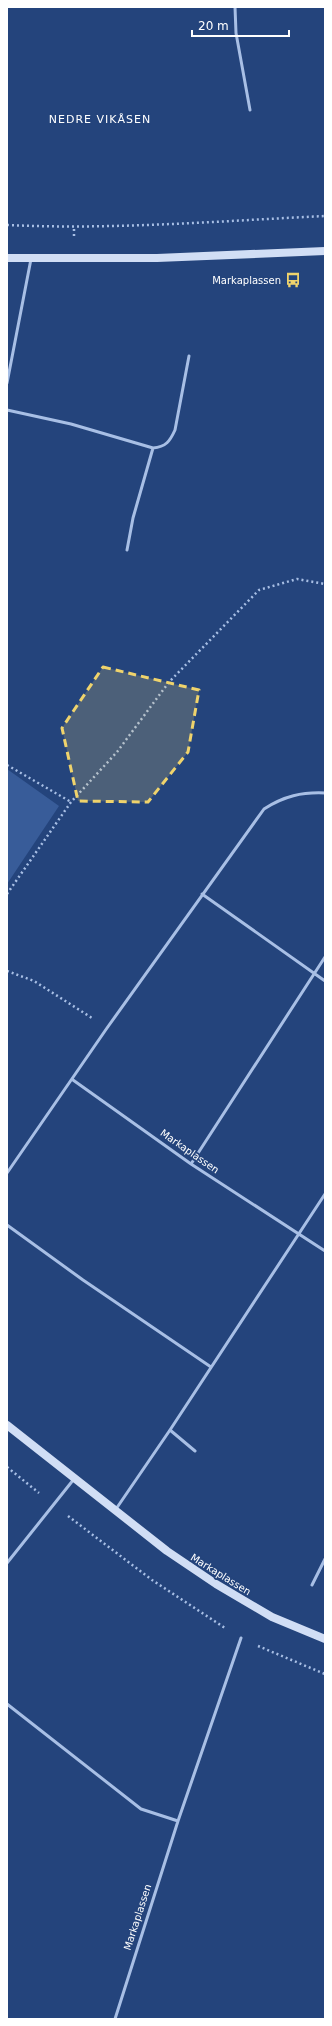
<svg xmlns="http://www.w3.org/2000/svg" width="332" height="2026" font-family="'DejaVu Sans',sans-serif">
	<rect width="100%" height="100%" fill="#24447c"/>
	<path fill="#385c99" d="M7,769L59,806L7,884Z"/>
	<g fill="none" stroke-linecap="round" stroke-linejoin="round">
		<path stroke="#a8bfe5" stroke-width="2.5" stroke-dasharray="2 3" stroke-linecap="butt" d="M7,225C113,230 219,221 325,216
			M74,236V226
			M7,765L71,802
			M7,894L71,802L117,752L169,682L259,590L297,579L325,584
			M7,971L34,981L92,1018
			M7,1467L39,1493
			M68,1516L152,1580L225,1628
			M258,1646L325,1674"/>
		<path stroke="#a8bfe5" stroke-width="3" d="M235,7L236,33L250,110
			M7,383L31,259
			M7,410L71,424L153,448C166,447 170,441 175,430L189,356
			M127,550L133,518L153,448
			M202,894L325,981
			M73,1080L191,1164L325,1251
			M191,1164L325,957
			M7,1173L107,1028L264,809C284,796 302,792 325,793
			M7,1225L83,1280L211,1367
			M170,1430L195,1451
			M116,1509L170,1430L325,1194
			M7,1563L74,1479
			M312,1585L325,1559
			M7,1704L141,1809L178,1821L115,2019
			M178,1821L241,1638"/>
		<path stroke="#d1def5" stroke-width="8" d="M7,258H157L325,251
			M7,1425L167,1551L216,1584L272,1617L325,1639"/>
	</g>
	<path fill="#efd36c" fill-opacity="0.2" stroke="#efd36c" stroke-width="3" stroke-dasharray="8 5" stroke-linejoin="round" d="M103,667L199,690L188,752L148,802L78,801L62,728Z"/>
	<defs>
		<g id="bus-bare" transform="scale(1.2)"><path d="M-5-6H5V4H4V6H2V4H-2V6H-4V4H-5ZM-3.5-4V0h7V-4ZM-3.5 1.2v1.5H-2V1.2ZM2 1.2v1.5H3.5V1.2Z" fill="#efd36c" stroke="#24447c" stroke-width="2.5" paint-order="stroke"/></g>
	</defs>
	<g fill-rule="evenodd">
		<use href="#bus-bare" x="293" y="280"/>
	</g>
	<g text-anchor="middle" stroke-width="3.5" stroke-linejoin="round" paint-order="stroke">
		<g font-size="10" fill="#fff" stroke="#24447c" text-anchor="end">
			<text x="281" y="284">Markaplassen</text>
		</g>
		<g font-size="10" fill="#fff" stroke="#24447c">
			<text transform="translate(190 1151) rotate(35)" y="4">Markaplassen</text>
			<text transform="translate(221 1574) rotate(32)" y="4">Markaplassen</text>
			<text transform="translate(137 1917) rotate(-72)" y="4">Markaplassen</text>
		</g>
		<g font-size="11" letter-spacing="1" fill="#fff" stroke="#24447c">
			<text x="100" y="123">NEDRE VIKÅSEN</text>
		</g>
	</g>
	<rect width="332" height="2026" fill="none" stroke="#ffffff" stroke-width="16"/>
	<path d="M192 30v6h97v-6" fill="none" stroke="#ffffff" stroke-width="2"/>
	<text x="198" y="30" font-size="12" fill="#ffffff" stroke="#24447c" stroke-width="3" paint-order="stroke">20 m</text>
</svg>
